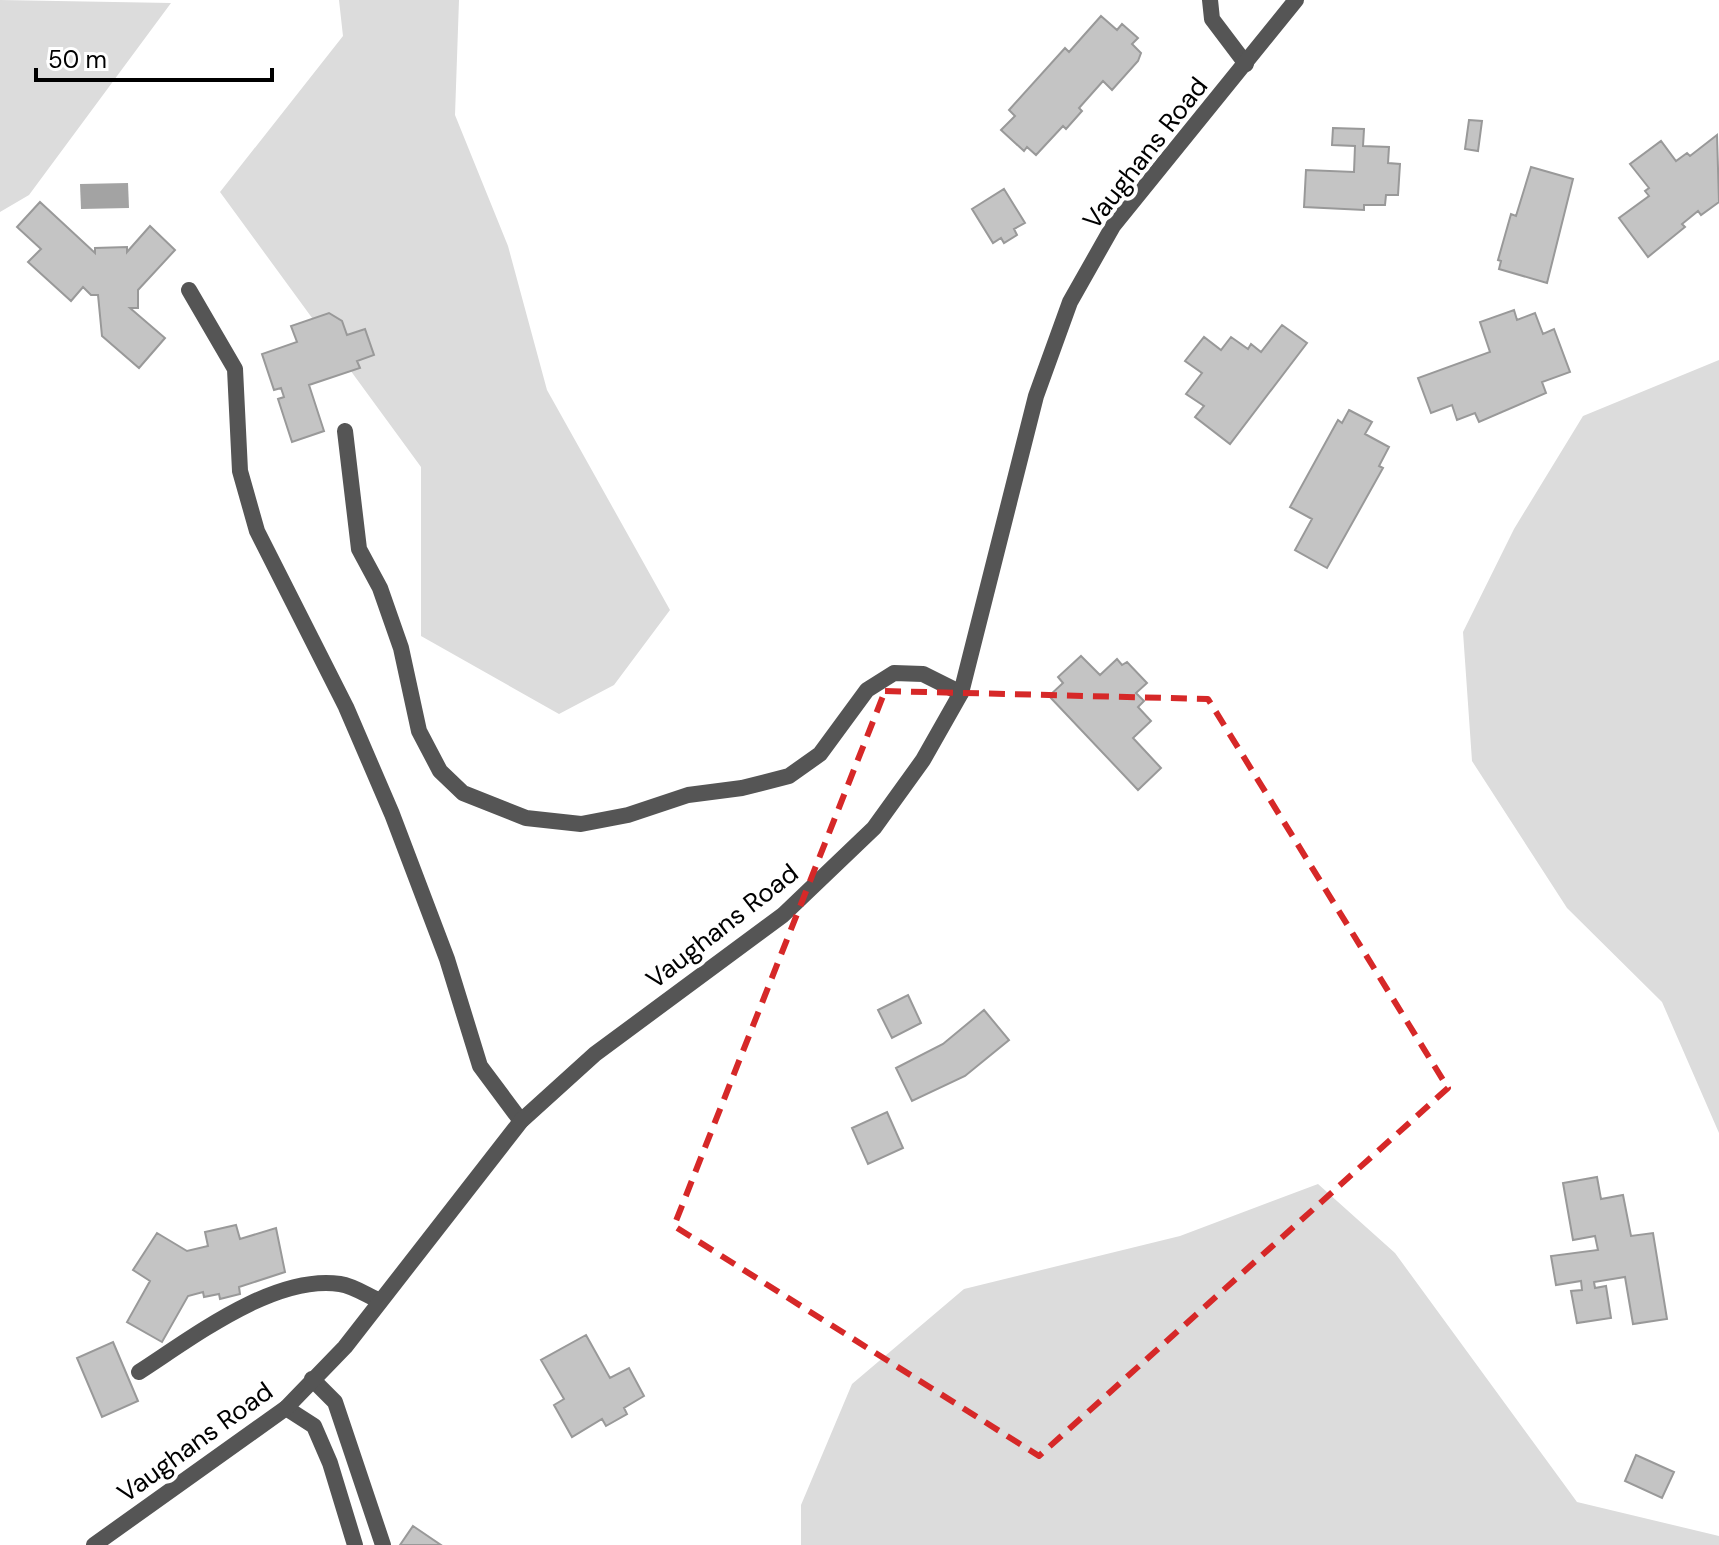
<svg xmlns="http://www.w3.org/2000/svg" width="1719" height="1545" font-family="'DM Sans',sans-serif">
	<rect width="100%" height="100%" fill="#fff"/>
	<path fill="#dcdcdc" d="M0,0L171,3L29,195L0,212Z
		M339,0H459L455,115L508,246L547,390L670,610L614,685L559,714L421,636V467L220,192L343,36Z
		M1719,360V1133L1662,1002L1567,908L1472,761L1463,632L1514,529L1583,416Z
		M1318,1184L1395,1253L1577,1502L1719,1536V1545H801V1505L852,1384L964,1289L1180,1236Z"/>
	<path fill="#a3a3a3" d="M128,183L129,208L81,209L80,184Z"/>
	<path fill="#c4c4c4" stroke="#999" stroke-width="2" d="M1101,16L1117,30L1122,24L1138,38L1132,44L1141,53L1138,61L1112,90L1103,81L1079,108L1082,111L1066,129L1063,126L1036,155L1027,147L1024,151L1001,130L1015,116L1009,110L1065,48L1069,52Z
		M1469,120L1482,121L1478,151L1465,149Z
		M1333,128L1364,129L1363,146L1389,147L1388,163L1400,164L1398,195H1386L1385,205H1364V210L1304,207L1306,170L1354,172L1355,146L1332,145Z
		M1717,135L1719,202L1701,215L1698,211L1682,224L1685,227L1648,257L1619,218L1649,196L1645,191L1649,188L1630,164L1661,141L1676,161L1687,153L1690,156Z
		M1531,167L1573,179L1547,283L1499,269L1501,261L1498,260L1511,214L1516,216Z
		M1004,189L1025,223L1014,229L1017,235L1004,243L1001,238L993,243L972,209Z
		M40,202L95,253V248L127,247V252L150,226L175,250L138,290V308H130L165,338L139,368L102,336L98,295H91L83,287L71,301L28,262L41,249L17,227Z
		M1514,310L1517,320L1535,313L1543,334L1554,329L1570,372L1542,382L1546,393L1479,422L1475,413L1457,420L1452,405L1431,413L1418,378L1490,352L1480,322Z
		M329,313L342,321L347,335L365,329L374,355L357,361L360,368L309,385L324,431L292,442L278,399L284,397L281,388L274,390L262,354L297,342L291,326Z
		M1282,325L1307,343L1230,444L1195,417L1204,406L1186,394L1202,373L1185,361L1204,337L1221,350L1231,337L1248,349L1251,344L1261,352Z
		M1349,410L1372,422L1365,434L1389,447L1379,466L1383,468L1327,568L1295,550L1312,519L1290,507L1338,420L1342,423Z
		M1081,656L1100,675L1117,659L1122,665L1127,662L1147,683L1136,693L1144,701L1138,707L1151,721L1133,738L1161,768L1138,790L1049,696L1063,683L1058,677Z
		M908,995L921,1023L892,1038L878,1010Z
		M984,1010L1009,1040L965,1076L912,1101L896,1068L943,1044Z
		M887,1112L903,1148L868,1164L852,1128Z
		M1597,1177L1601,1199L1623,1195L1631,1236L1653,1233L1667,1319L1633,1324L1625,1277L1594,1282L1595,1288L1606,1286L1611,1318L1577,1323L1571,1291L1582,1290L1581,1281L1556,1285L1551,1256L1598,1250L1595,1236L1573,1240L1563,1183Z
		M236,1225L240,1239L276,1228L285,1272L239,1287L240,1294L220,1299L219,1294L204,1297L203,1292L188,1296L162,1342L127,1322L150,1281L133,1270L157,1233L187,1251L208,1246L205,1232Z
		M586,1335L610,1378L629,1368L644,1396L624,1408L627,1414L606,1426L602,1419L572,1437L554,1405L564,1399L541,1360Z
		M113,1342L138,1401L102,1417L77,1358Z
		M1636,1455L1674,1472L1662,1498L1625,1481Z
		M413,1526L441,1545H400Z"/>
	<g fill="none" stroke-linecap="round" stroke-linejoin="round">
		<path stroke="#555" stroke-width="16" d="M1210,0L1212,19L1246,64
			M189,290L235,369L240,471L257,531L346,707L392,814L447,959L480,1066L521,1121
			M345,431L359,549L380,588L401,648L419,731L440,771L463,793L526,818L581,824L628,815L688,795L742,788L789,776L820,754L867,690L894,673L923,674L961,693
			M139,1372C192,1338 274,1274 340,1284C354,1286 368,1296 380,1301
			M312,1379L335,1402L383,1545
			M286,1408L314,1426L330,1463L355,1545"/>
		<path stroke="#555" stroke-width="16" d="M94,1545L286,1408L345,1347L521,1121L595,1054L783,915L874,828L923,760L961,693L1036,396L1070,302L1113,226L1296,0"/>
	</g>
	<path fill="none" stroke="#d62828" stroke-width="6" stroke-dasharray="16 10" stroke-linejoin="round" d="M885,691L1208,699L1448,1088L1039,1456L674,1226Z"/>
	<g text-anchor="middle" stroke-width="8" stroke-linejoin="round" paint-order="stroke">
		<g font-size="26" fill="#000" stroke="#fff">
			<text transform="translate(1145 153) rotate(-52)" y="9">Vaughans Road</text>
			<text transform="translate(722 926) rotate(-38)" y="9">Vaughans Road</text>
			<text transform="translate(195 1442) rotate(-36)" y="9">Vaughans Road</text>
		</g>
	</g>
	<path d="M36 68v12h236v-12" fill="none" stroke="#000000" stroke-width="4"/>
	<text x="48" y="68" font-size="24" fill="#000000" stroke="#ffffff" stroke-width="6" paint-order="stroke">50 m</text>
</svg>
